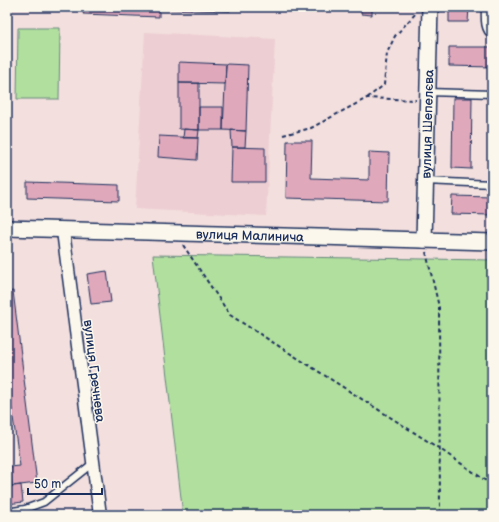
<svg xmlns="http://www.w3.org/2000/svg" width="499" height="522" font-family="'Balsamiq Sans',sans-serif">
	<rect width="100%" height="100%" fill="#f3dfdd"/>
	<filter id="ink" filterUnits="userSpaceOnUse"><feTurbulence type="fractalNoise" baseFrequency=".025" numOctaves="2"/><feDisplacementMap in="SourceGraphic" scale="8" xChannelSelector="R" yChannelSelector="G"/><feConvolveMatrix kernelMatrix="1 2 1 2 8 2 1 2 1" color-interpolation-filters="sRGB"/></filter>
	<g filter="url(#ink)">
		<path fill="#edced3" d="M145,32L275,39L266,216L135,209Z"/>
		<path fill="#b1df9e" stroke="#66877e" d="M18,28H60L59,99H17Z
			M153,255L492,260V515H183Z"/>
		<path fill="#e0a8bb" stroke="#1b2f5e" d="M86,7H230V11L159,9V17L83,14Z
			M361,7H372V15L361,14Z
			M449,7H469L468,22H449Z
			M449,47H492V67L449,66Z
			M179,62L226,64L225,84L179,83Z
			M226,64L248,65L246,131L223,130Z
			M179,83H199V130L179,129Z
			M453,98H472L471,169L452,168Z
			M199,107H223V130H199Z
			M184,129L199,130L198,138H183Z
			M231,130L246,131L245,147H232Z
			M159,136L198,138L197,160L158,157Z
			M287,141H312L311,178L369,180V152L389,153L388,201L286,198Z
			M232,147L265,148V182H231Z
			M27,182L119,185V201L27,198Z
			M7,184H11L10,200H7Z
			M452,196L492,197V215L451,214Z
			M107,271L111,302L91,304L87,274Z
			M13,291L37,483L12,486L10,467L20,466L7,376V292Z
			M21,485L23,502L7,504V487Z"/>
		<g fill="none" stroke-linecap="round" stroke-linejoin="round">
			<g stroke="#1b2f5e" stroke-width="9">
				<path id="service" d="M485,7C485,16 483,30 492,35
					M428,92L492,94
					M425,181L492,184
					M7,512L25,509L44,502L93,463"/>
			</g>
			<g stroke="#1b2f5e" stroke-width="15">
				<path id="minor" d="M63,231L100,515"/>
			</g>
			<g stroke="#1b2f5e" stroke-width="18">
				<g id="tertiary">
					<path id="s1" d="M7,228L492,242"/>
					<path id="s2" d="M424,240L430,7"/>
				</g>
			</g>
			<path stroke="#1b2f5e" stroke-width="2" stroke-dasharray="4 3" stroke-linecap="butt" d="M367,98L384,85L387,53L395,36L417,12
				M283,135L311,128L367,98L416,100
				M183,245L230,315L440,449L492,485
				M426,252L439,307L440,515"/>
			<use href="#service" stroke="#fbf7ec" stroke-width="6"/>
			<use href="#minor" stroke="#fbf7ec" stroke-width="12"/>
			<use href="#tertiary" stroke="#fbf7ec" stroke-width="15"/>
		</g>
	</g>
	<g text-anchor="middle" stroke-width="3" stroke-linejoin="round" paint-order="stroke">
		<g font-size="13" fill="#1b2f5e" stroke="#fbf7ec">
			<text dy="5" stroke="none"><textPath href="#s2" startOffset="116">вулиця Шепелєва</textPath></text>
			<text dy="5" stroke="none"><textPath href="#s1" startOffset="243">вулиця Малинича</textPath></text>
			<text transform="translate(95 371) rotate(83)" y="5">вулиця Гречнева</text>
		</g>
	</g>
	<rect width="499" height="522" fill="none" stroke="#fbf7ec" stroke-width="24"/>
	<rect x="12" y="12" width="475" height="498" fill="none" stroke="#1b2f5e" stroke-width="1.5" filter="url(#ink)"/>
	<path d="M28 488v6h74v-6" fill="none" stroke="#1b2f5e" stroke-width="2"/>
	<text x="34" y="488" font-size="12" fill="#1b2f5e" stroke="#fbf7ec" stroke-width="3" paint-order="stroke">50 m</text>
</svg>
